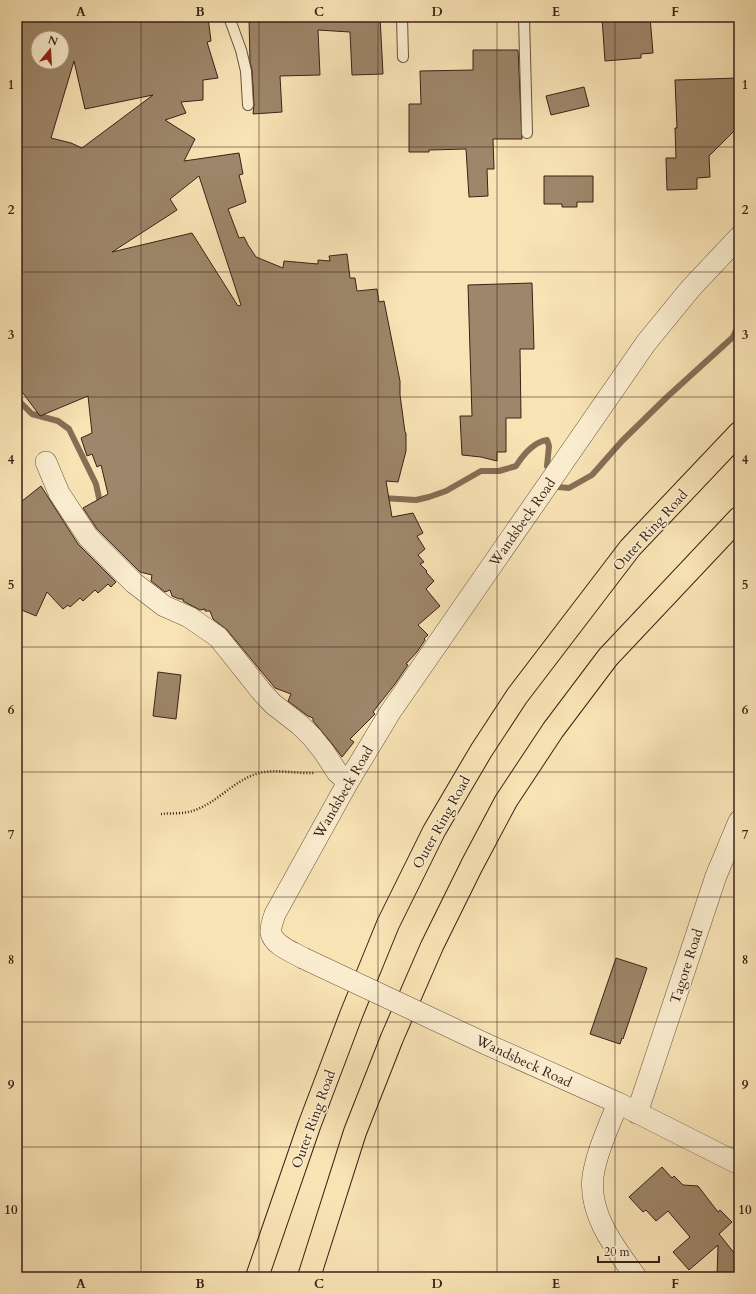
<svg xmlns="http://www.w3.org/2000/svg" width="756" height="1294" font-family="Cardo,serif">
	<rect width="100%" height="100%" fill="#f8e3b5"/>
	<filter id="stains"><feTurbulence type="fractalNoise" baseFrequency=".005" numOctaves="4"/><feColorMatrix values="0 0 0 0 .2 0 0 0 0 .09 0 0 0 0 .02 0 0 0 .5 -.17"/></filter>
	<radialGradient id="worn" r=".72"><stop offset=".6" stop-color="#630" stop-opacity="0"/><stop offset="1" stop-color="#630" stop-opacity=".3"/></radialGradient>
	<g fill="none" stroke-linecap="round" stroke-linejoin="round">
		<path stroke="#866e55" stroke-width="6" d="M17,397L21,403L32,414L58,421L69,429L96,484L101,507
			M558,487L569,488L592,475L622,441L667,397L733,337L739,324
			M382,498L416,500L429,497L446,491L481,471H499L516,466C523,455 533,442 547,440L549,446L547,466"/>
	</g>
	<path fill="#9d8669" stroke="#3b2117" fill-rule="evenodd" d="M17,17H208L211,41L207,42L218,78L203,80V100L181,102L186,113L165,120L195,139L184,161L239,153L243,174L239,175L246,202L228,209L239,238L244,237L248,245L256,257L283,268L284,261L318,264V260L330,261L329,256L347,254L350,278H355L357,291L377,289L379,302L384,301L400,381V395L405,432L406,433V451L398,482L386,481L392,517L413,513L423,533L417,536L425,549L418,555L424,562L420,564L427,571L426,572L434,581L426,589L440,606L418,625L428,635L424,639L425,640L417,652L406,664L408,665L395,684L373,712L375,714L350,739L354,742L342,757L333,745L313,721V718L308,716L288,701L291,694L275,688L227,630L213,619L210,611H205V609L200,610L183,601V599H179L172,596L170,590L165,592L151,581L152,575L140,572L97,529L83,508L108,494L101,465L97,467L92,454L87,456L81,438L92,433L88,396L40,416L17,385ZM38,38H62V62H38ZM74,61L85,109L153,95L82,148L71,143L51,138ZM199,176L241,305L238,306L192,233L112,252L177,210L170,199Z
		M249,17H380L383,74L352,75L350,32L318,30L320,75L280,76L282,112L253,114L254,105L252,70L250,62Z
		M617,17H650L653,53L641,54V58L605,61L602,18Z
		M473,50H518L522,139H493L494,169H487L488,196L469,197L466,149L429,150V152H409V104H421L420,71L473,70Z
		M739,78V126L709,156L710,177L697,178V189L667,190L666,158H676L675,128H677L675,80Z
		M584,87L589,106L551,115L546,96Z
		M544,176H593V202H577V207H562V204H544Z
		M532,283L534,349H520L521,418H506V452H497V461L481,457L462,455L460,416H472L468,285Z
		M41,486L78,544L116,582L111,587L108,584L98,593L95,590L83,601L80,598L70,607L68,605L63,609L47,592L36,616L17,608V548L22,547L17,535V505Z
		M158,672L181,675L176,719L153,716Z
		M616,958L647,968L623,1039L622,1038L620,1044L590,1034Z
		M662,1167L672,1178L674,1176L683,1185L698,1186L718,1212L720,1210L732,1222L719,1234L739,1259V1277H717L718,1245L689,1270L673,1252L690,1237L668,1211L656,1221L646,1210L643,1212L629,1197Z"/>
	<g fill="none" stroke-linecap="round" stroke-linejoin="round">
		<g stroke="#6a523e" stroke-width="12">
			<path id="service" d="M229,17L241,50L246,71L248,105
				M402,17L403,57
				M524,17L527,133"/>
		</g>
		<g stroke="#6a523e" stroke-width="22">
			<path id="minor" d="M46,462L59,493L88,537L134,583L164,606L189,617L218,637L261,691L273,704L300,725L312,737L324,752L337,772L348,782
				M303,958C293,952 274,946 271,933C270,927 273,920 275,914L348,782L391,711L646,343L691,288L739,237
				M486,1044L618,1103L739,1164
				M618,1103C609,1126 597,1151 593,1176C588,1214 615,1248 636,1277
				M637,1113L716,876L739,821"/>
		</g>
		<g stroke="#3b2117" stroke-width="24">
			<path id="motorway" d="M257,1277L309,1126L351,1015L388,924L434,831L481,751L517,696L630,548L739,433
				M309,1277L355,1132L392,1038L432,946L472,865L506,801L553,730L608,657L739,518"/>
		</g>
		<path stroke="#3b2117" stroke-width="2.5" stroke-dasharray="1 2" stroke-linecap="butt" d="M161,814C171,813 183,814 192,811C216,804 232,782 256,774C274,768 296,774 314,773"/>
		<use href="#service" stroke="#faedcf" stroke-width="10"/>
		<use href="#minor" stroke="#faedcf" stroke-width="21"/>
		<use href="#motorway" stroke="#f8e3b5" stroke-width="22"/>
		<g stroke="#6a523e" stroke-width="22" stroke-linecap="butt">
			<path id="minor-bridge" d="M303,958L486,1044"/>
		</g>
		<use href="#minor-bridge" stroke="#faedcf" stroke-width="21"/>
	</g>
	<path fill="none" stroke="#3b2117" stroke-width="1" stroke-opacity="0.55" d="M141,17V1277M259,17V1277M378,17V1277M497,17V1277M615,17V1277M17,147H739M17,272H739M17,397H739M17,522H739M17,647H739M17,772H739M17,897H739M17,1022H739M17,1147H739"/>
	<g text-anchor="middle" stroke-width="3" stroke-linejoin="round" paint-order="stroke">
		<g font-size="14" fill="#3b2117" stroke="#faedcf">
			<text transform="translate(522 522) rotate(-55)" y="5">Wandsbeck Road</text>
			<text transform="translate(650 530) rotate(-48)" y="5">Outer Ring Road</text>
			<text transform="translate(343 792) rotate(-60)" y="5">Wandsbeck Road</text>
			<text transform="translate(441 822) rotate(-61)" y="5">Outer Ring Road</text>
			<text transform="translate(686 966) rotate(-72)" y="5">Tagore Road</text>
			<text transform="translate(524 1061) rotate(25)" y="5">Wandsbeck Road</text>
			<text transform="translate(313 1119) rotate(-70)" y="5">Outer Ring Road</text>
		</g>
	</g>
	<rect width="756" height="1294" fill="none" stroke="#f8e3b5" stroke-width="44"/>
	<g transform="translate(50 50) rotate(18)"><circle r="19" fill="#faedcf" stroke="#ae9b85"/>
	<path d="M0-3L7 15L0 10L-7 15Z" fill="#8f2418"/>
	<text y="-6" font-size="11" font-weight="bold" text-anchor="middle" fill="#3b2117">N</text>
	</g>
	<path d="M598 1256v6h61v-6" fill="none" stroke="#3b2117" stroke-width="2"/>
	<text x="604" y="1256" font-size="12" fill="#3b2117" stroke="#faedcf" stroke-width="3" paint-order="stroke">20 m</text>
	<rect x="22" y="22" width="712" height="1250" fill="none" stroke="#3b2117" stroke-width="1.5"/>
	<g font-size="13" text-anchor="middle" font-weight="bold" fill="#3b2117">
		<text x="81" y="16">A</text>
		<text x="200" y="16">B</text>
		<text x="319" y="16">C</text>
		<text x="437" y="16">D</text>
		<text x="556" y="16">E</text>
		<text x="675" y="16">F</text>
		<text x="11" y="89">1</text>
		<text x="745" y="89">1</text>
		<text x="11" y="214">2</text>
		<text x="745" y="214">2</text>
		<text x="11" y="339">3</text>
		<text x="745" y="339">3</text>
		<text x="11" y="464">4</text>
		<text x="745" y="464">4</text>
		<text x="11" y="589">5</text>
		<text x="745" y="589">5</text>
		<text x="11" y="714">6</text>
		<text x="745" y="714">6</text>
		<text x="11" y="839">7</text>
		<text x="745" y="839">7</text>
		<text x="11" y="964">8</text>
		<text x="745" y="964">8</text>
		<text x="11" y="1089">9</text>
		<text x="745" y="1089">9</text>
		<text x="11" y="1214">10</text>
		<text x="745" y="1214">10</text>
		<text x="81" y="1288">A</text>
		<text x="200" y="1288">B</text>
		<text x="319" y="1288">C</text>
		<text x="437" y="1288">D</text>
		<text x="556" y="1288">E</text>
		<text x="675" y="1288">F</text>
	</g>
	<rect width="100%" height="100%" filter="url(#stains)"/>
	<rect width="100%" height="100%" fill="url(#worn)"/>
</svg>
